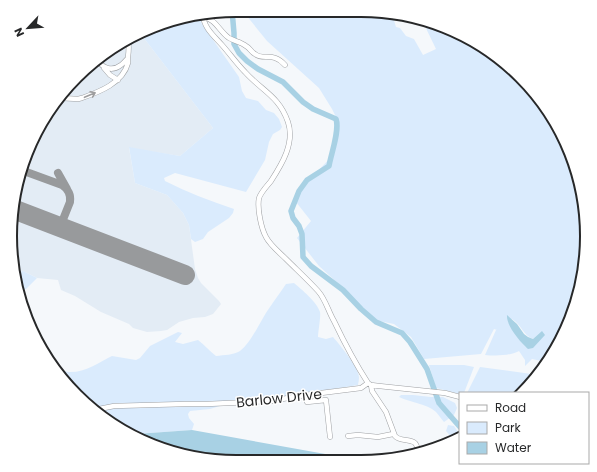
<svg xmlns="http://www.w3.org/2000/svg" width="597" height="472" font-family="Poppins,sans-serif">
	<rect width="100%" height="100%" fill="#f5f8fb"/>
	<path fill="#e3ecf5" d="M140,33L213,128L180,156L129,148L135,183L167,195L183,213L189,225L195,269L198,278L201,283L219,301L221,304L213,314L205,317L193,318L179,322L167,330L161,331L147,332L133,328L129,324L101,312L75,296L61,290L58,280L37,278L23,271L15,272L10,236L18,177L40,123L76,76L123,40Z"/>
	<path fill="#daebfd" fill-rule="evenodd" d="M242,10H376L392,14L396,27L400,28L406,36L414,39L423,55L436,49L422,20L434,22L510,66L557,123L551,131L560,134L585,207L579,295L546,362L532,359L525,366V360L519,351C509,356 496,356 485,355L496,330H497L494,329L481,354L424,359L411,337L394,324L379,321L366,312L342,287L319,266L297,238L311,221L296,202L303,184L315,174L332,156L336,142L338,121L332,109L319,88L267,41ZM512,319C521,324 523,335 533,339L542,331L526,347C519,340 513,331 508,321Z
		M199,15L202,24L239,77L242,91L246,98L258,101L266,110L274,113L279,119L282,127L280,130L273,134L269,142L265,160L246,192L175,173L164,178L165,181C187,192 210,201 234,209L233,213L229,218L208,232L203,239L195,242L191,239L189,225L183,213L167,195L135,183L129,147L180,156L213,128L140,33L178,18Z
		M23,271L37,278L26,289L17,291L15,272Z
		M294,283C301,289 317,302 320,312C321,316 318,332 318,337L326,339L333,337C340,345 360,369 359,378C359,381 358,383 358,385L303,394L236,401L210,409L190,411L188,414L189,418L194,424L192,430L136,434L110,424L66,385L53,367C59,368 63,371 68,372C85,373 98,363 112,356L136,360L140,358L150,346L178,332L182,333L175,342L183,344L198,340C205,345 209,351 216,356C224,355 234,355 240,351C252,342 261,319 270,307C275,299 281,292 286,284Z
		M429,365H464L474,367L464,393L460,394L436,388Z
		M480,367L539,375L518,393H467Z
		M401,395H413L431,397H443L455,403L457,408L454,415L444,422C441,419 439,415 436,412C426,403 411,403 399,397Z
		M448,425L454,426L460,435V438L454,440L446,431Z"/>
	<path fill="#a8d1e4" d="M507,315L517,324L524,334L528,337L533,339L542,331L545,335L533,348L528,349C521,343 506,326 507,315Z
		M192,430L342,457L358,461L192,458L136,434Z"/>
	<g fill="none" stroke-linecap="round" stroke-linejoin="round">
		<path stroke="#a8d1e4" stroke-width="5.5" d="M232,10L234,33V44L239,53L247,61L258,69L283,82L303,102L313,109L336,119C340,130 331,154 329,166L307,180L299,191L291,211L293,218L299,226L302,234L303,257L311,266L343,290L361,309L376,322L402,333L410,342L427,369L439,403L460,427"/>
		<path stroke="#989a9c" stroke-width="8" d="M21,170L62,185C68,189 71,195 70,202L60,227
			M58,173L67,189"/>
		<path stroke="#989a9c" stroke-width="20" d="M13,209L185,275"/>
		<g stroke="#9fa1a4" stroke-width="5.5">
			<path id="minor" d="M203,14C203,27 214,36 222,45C230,54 237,64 245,72C262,91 279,96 288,122C295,143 282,164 271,181C267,186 261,192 259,198C257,208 261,228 266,237C270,245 279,252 286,259C297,270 308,280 318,291C326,300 328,311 334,321C344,342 355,363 368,383
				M203,17C216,19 219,31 229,38C234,41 241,42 246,46C250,48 251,52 255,54C263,61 273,51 285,65
				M97,60C103,68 112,72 121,65C124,63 126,60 128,58
				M104,68L110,75L118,80
				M60,98L78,99L82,98C99,92 123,83 128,63C128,61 128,60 128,57C129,50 129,45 128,38
				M368,383L371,385L379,386L445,393L460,397
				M371,385L372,391L386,412L395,436C400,442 409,438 415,443C417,445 418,450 419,453
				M306,395L307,402L326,400L330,437
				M94,410L114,406L185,404H207L271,401L305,395L361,388L368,383
				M348,436L358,435L378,437L393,434"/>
		</g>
		<use href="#minor" stroke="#fff" stroke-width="4.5"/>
	</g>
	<defs><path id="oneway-shaft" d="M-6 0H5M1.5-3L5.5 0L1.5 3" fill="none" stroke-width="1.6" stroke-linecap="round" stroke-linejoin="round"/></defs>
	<use stroke="#9e9e9f" href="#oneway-shaft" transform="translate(90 95) rotate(-23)"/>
	<g text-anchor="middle" stroke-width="3" stroke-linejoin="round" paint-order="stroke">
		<g font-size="14" fill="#272829" stroke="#fff">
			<text transform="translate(279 398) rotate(-6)" y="5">Barlow Drive</text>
		</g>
	</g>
	<path d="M0 0H597V472H0ZM236 17H361A219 219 0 0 1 580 236V236A219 219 0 0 1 361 455H236A219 219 0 0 1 17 236V236A219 219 0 0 1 236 17Z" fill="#fff" fill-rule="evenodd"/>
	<path fill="none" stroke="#272829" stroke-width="2" d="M236 17H361A219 219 0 0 1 580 236V236A219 219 0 0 1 361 455H236A219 219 0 0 1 17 236V236A219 219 0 0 1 236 17Z"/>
	<rect x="459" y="392" width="130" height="72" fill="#ffffff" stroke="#a9a9a9"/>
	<rect x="467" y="405" width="20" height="6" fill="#ffffff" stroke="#a9a9a9"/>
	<text x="495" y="412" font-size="12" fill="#272829">Road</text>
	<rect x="467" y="422" width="20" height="12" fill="#daebfd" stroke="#a9a9a9"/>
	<text x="495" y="432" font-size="12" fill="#272829">Park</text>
	<rect x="467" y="442" width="20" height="12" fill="#a8d1e4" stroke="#a9a9a9"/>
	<text x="495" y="452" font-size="12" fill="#272829">Water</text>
	<g transform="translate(28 28) rotate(244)" stroke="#ffffff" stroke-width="3" paint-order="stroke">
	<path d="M0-3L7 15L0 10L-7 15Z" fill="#272829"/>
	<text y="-6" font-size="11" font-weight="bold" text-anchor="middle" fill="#272829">N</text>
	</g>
</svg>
